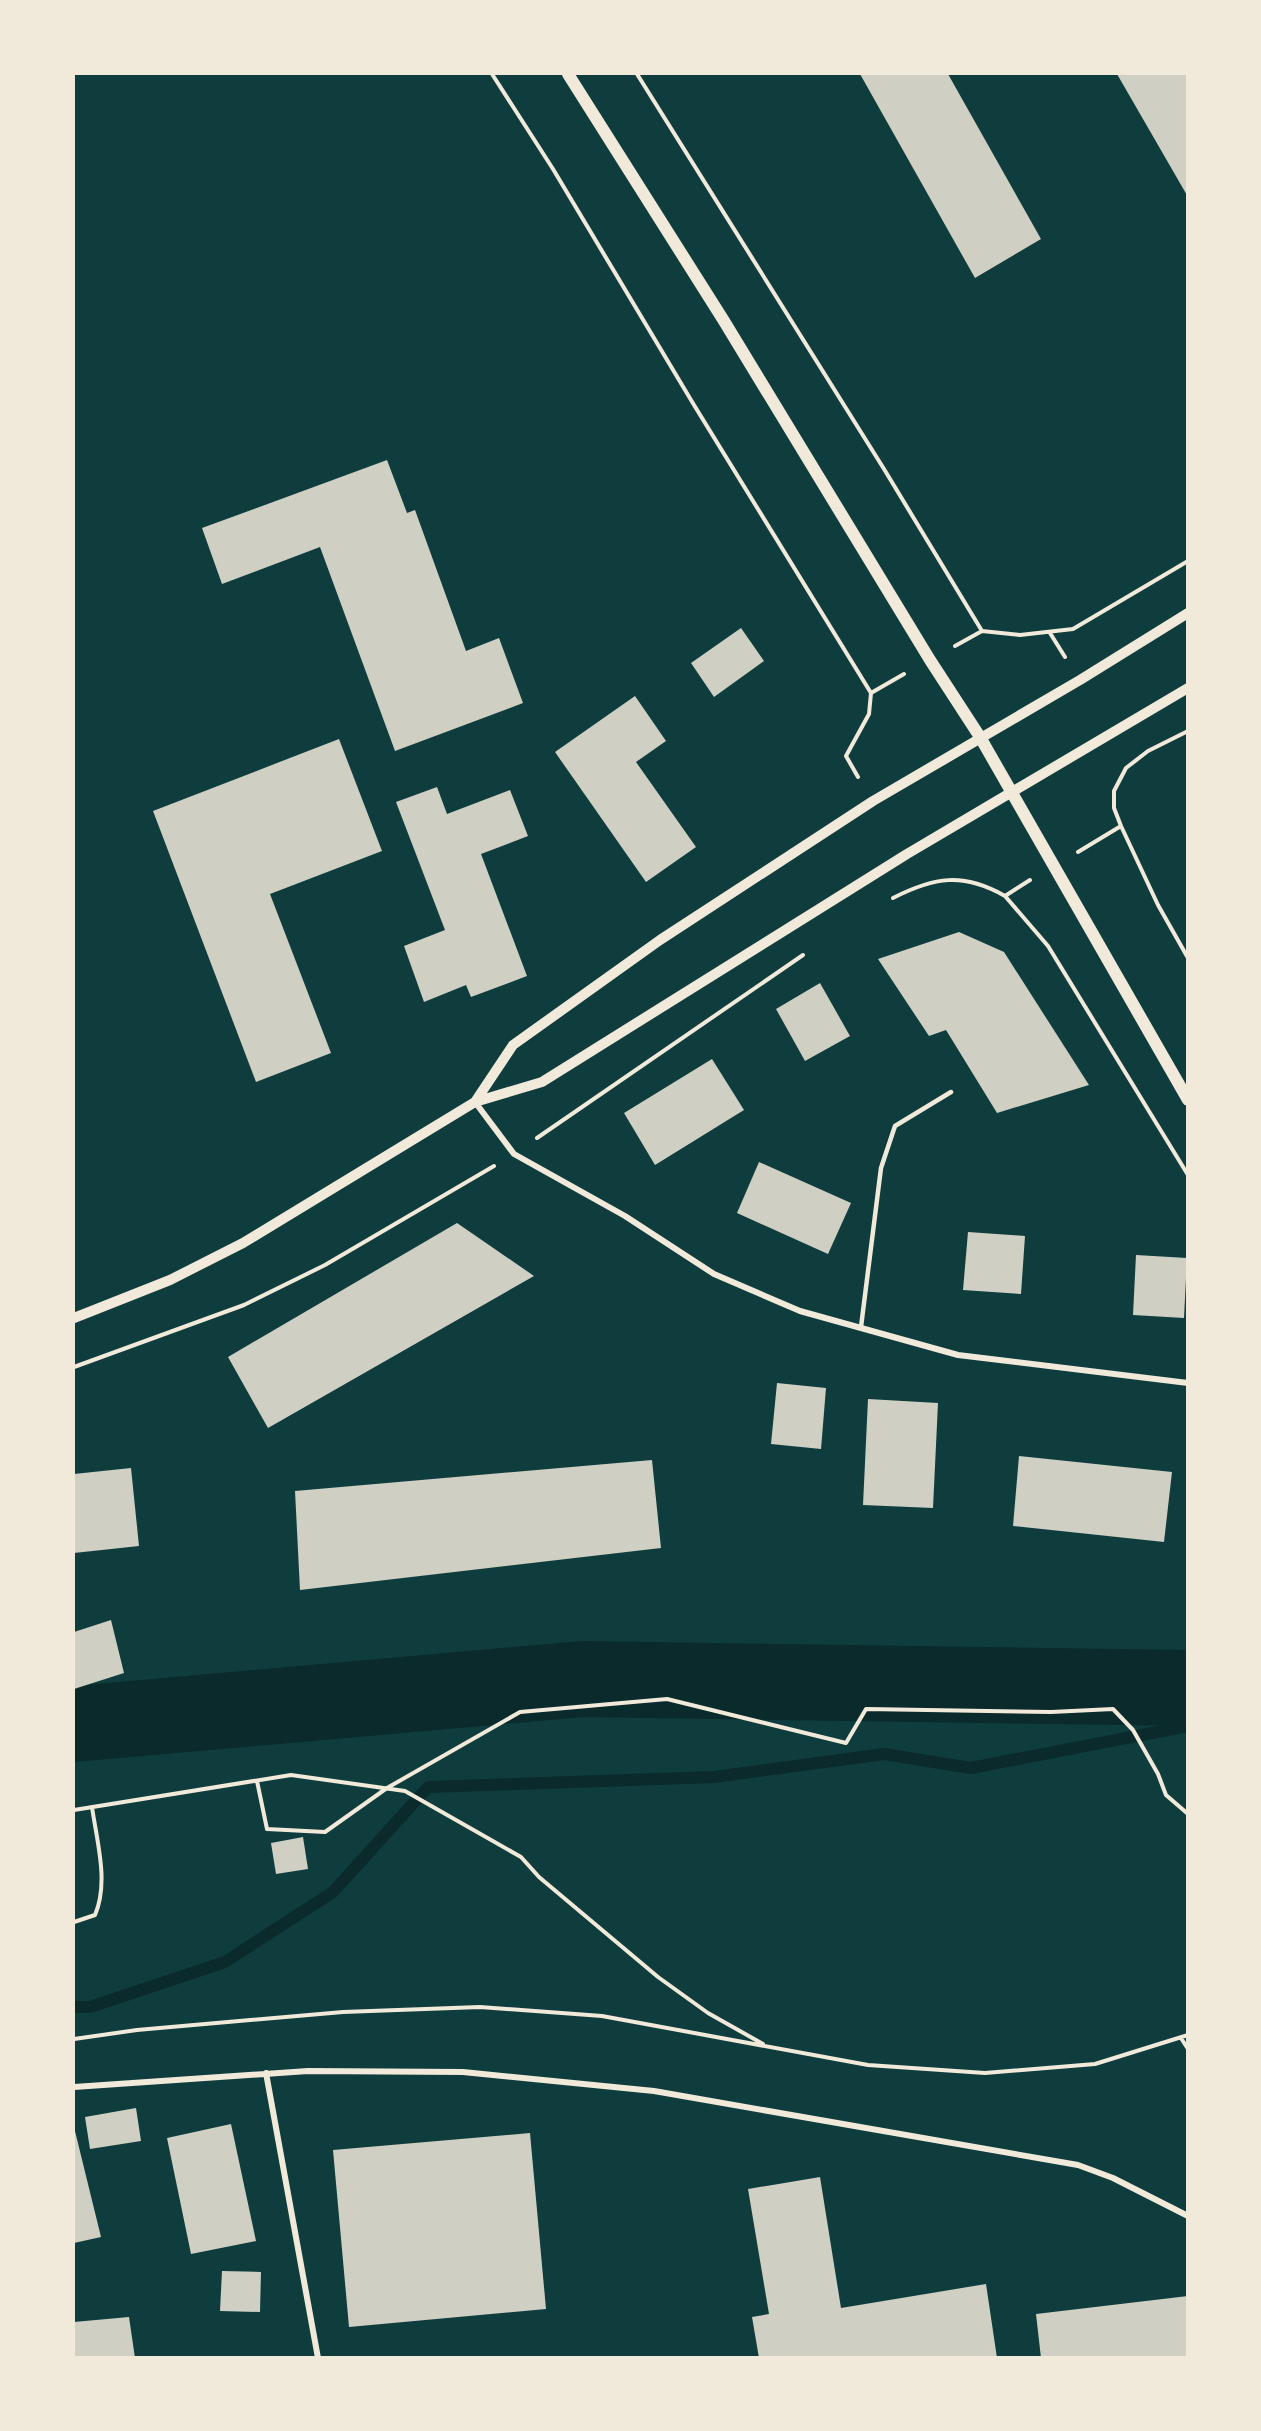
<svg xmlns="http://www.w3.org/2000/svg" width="1261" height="2431" font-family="Raleway,sans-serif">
	<rect width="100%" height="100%" fill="#0f3d3e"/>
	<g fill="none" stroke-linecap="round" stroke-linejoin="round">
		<path stroke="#0a2a2b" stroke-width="12" d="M74,2007H90L225,1962L333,1892L428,1787L714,1777L884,1754L971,1768L1188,1726"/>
		<path stroke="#0a2a2b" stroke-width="76" d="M74,1724L583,1679L1188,1688"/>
	</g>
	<path fill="#cfcfc3" d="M860,74H948L1041,239L975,278Z
		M1117,74H1188V197Z
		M387,460L407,513L415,510L466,651L499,638L523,703L395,751L320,547L222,584L202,528Z
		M741,628L764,661L714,697L691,663Z
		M635,696L666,741L636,762L696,847L646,882L555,752Z
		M339,739L382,851L270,894L331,1053L256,1082L153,811Z
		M437,787L447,814L510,790L528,836L481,854L527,976L471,997L466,985L424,1002L404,946L445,930L396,802Z
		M959,932L1004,952L1089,1085L997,1113L946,1030L929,1036L878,959Z
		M820,983L850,1036L805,1061L776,1009Z
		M712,1059L744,1110L655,1165L624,1113Z
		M759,1162L851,1203L828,1254L737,1213Z
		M457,1223L534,1276L268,1428L228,1357Z
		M968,1232L1025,1236L1021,1294L963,1290Z
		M1136,1255L1187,1258L1184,1318L1133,1315Z
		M777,1383L826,1388L821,1449L771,1444Z
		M868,1399L938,1403L933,1508L863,1505Z
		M1019,1456L1172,1472L1164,1542L1013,1526Z
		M652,1460L661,1548L300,1590L295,1491Z
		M131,1468L139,1546L74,1553V1474Z
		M111,1620L124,1673L74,1689V1632Z
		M303,1837L308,1869L276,1874L271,1843Z
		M136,2108L141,2141L90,2149L85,2117Z
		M231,2124L256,2241L191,2254L167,2138Z
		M74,2127L101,2237L74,2243Z
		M530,2133L546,2309L349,2327L333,2150Z
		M820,2177L841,2308L986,2284L997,2358H759L752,2317L769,2314L748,2189Z
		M222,2271L261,2272L260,2312L220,2311Z
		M1188,2296V2358H1041L1036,2314Z
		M129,2317L135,2358H74V2322Z"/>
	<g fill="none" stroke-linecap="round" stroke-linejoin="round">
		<path stroke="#f1e9da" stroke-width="4" d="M492,74L553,169L694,405L871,693L869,714L846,756L858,777
			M637,74L884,469L982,631
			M1050,633L1065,657
			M955,646L982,631L1020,635L1073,629L1188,561
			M871,693L904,674
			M1188,731L1148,751L1126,768L1114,791V808L1121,826L1158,905L1188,958
			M1078,852L1121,826
			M1005,896L1048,946L1188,1175
			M893,898C934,877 963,872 1005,896L1030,880
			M537,1138L803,955
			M74,1367L244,1305L325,1265L494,1166
			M257,1781L267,1829L325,1832L387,1788L520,1712L667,1699L846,1743L866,1709L1051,1712L1113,1709L1133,1730L1158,1774L1166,1795L1188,1814
			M74,1810L291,1775L405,1791L521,1857L539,1877L658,1977L708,2013L763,2044
			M74,1922L95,1915C109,1882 97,1842 92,1807
			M1181,2038L1188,2049
			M74,2039L137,2030L343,2012L480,2007L602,2016L868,2065L985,2073L1095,2064L1188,2035"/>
		<path stroke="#f1e9da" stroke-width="4.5" d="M861,1327L881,1168L895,1126L951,1092"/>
		<path stroke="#f1e9da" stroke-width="6" d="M475,1102L514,1154L625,1216L714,1274L800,1311L958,1355L1188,1383
			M266,2073L318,2358
			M74,2087L308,2071L463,2072L654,2091L1078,2165L1113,2178L1188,2216"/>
		<path stroke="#f1e9da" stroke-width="10" d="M475,1102L513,1045L660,940L873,801L1080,680L1188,613
			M74,1318L170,1280L243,1243L475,1102L542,1082L907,854L1188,688"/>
		<path stroke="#f1e9da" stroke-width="12" d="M568,74L724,321L930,660L980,737L1188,1100"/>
	</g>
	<rect width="1261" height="2431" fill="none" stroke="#f1e9da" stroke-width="150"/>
</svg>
